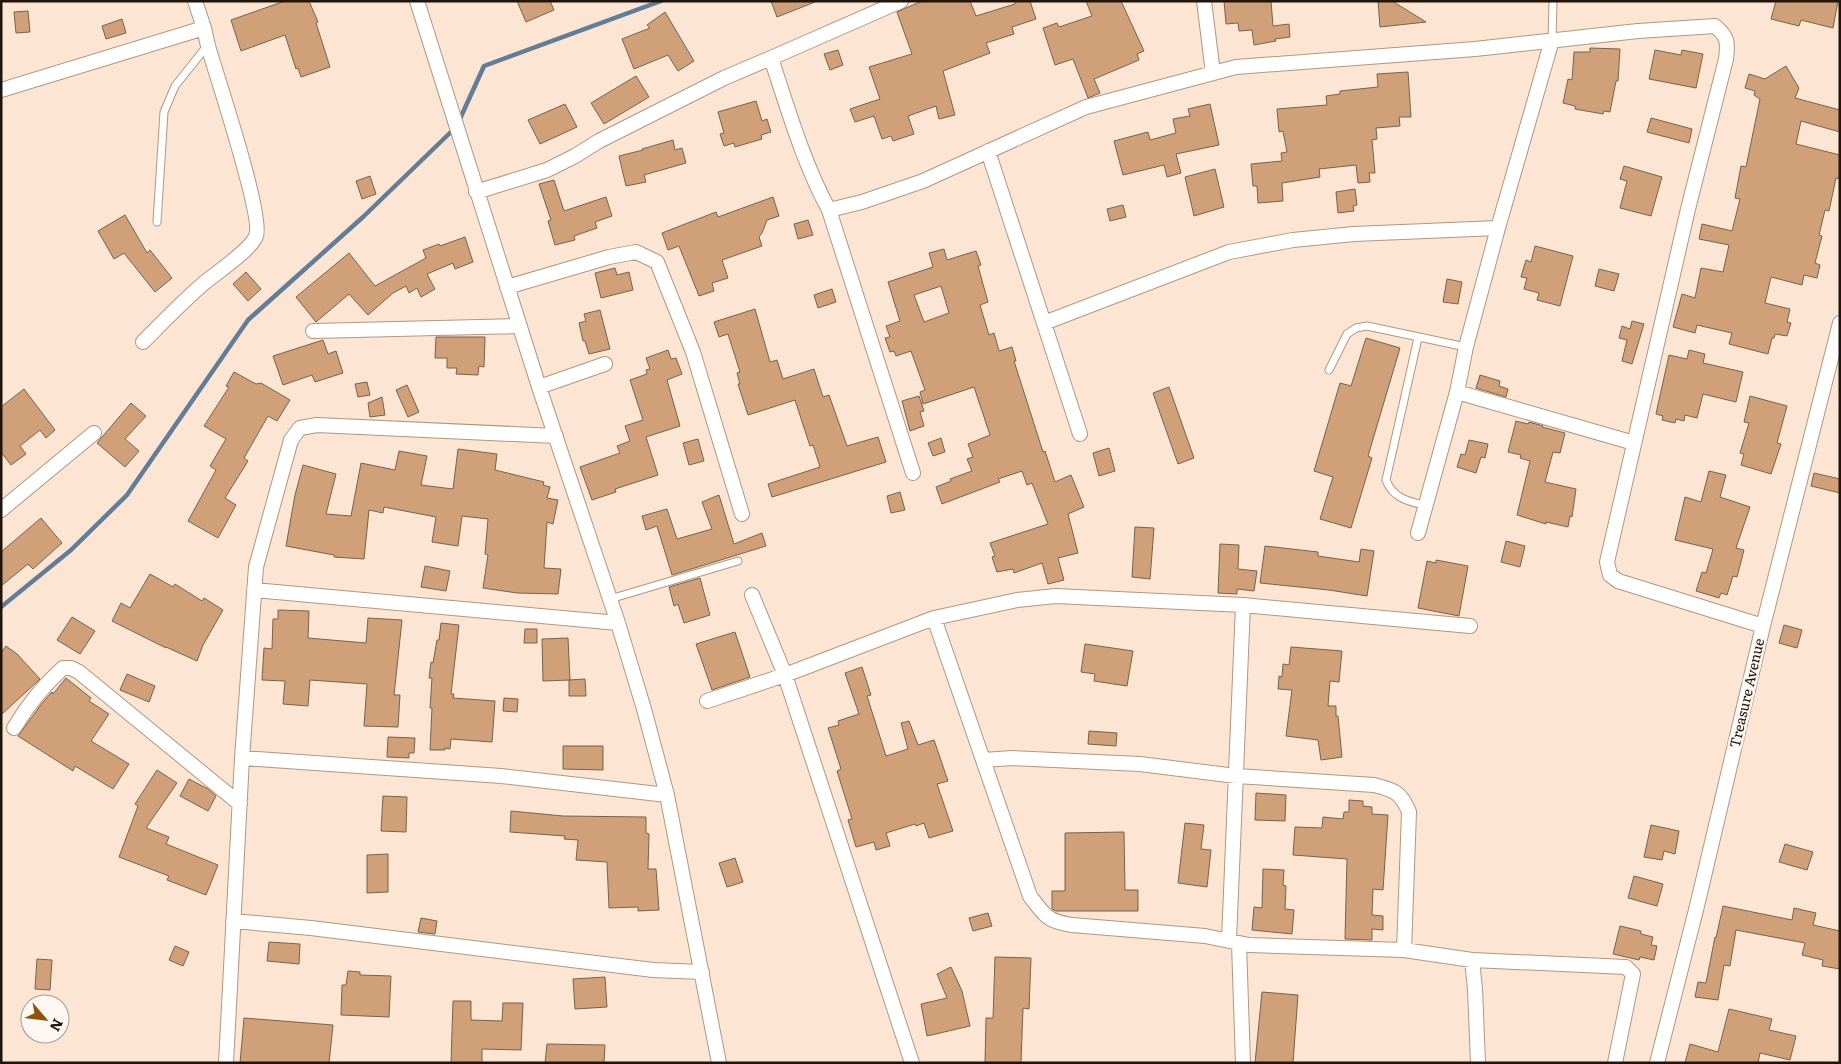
<svg xmlns="http://www.w3.org/2000/svg" width="1841" height="1064" font-family="Literata,serif">
	<rect width="100%" height="100%" fill="#fce6d3"/>
	<g fill="none" stroke-linecap="round" stroke-linejoin="round">
		<path stroke="#637c98" stroke-width="4.5" d="M459,121L484,66L661,1
			M1,607L71,550L127,495L248,320L363,217L455,128"/>
	</g>
	<path fill="#d0a179" stroke="#78614c" fill-rule="evenodd" d="M285,1H309L318,22L316,23L330,67L301,77L298,68L296,69L285,35L241,51L231,20Z
		M517,1H550L554,10L526,22Z
		M771,1H815V2L777,17Z
		M922,1H970L976,16L1015,4V1H1030L1036,19L1012,27L1014,34L986,43L990,53L943,71L955,115L939,119L936,106L908,116L914,134L893,141L891,136L882,139L874,116L855,122L850,109L880,99L869,67L912,54L897,12Z
		M1086,1H1121L1144,51L1137,54L1139,60L1094,79L1100,93L1088,98L1073,59L1055,65L1043,28L1057,23L1059,27L1092,16Z
		M1224,1H1271L1273,26L1289,24L1290,37L1275,39L1276,41L1254,45L1252,30L1239,31L1238,23L1226,24Z
		M1378,1H1392L1426,22L1380,27Z
		M1776,1H1838L1833,28L1801,20L1799,26L1771,19Z
		M28,11L30,32L16,33L14,12Z
		M665,12L694,61L678,71L668,55L634,69L622,39L650,28L647,25Z
		M122,19L126,33L106,39L102,26Z
		M1590,48L1620,49L1618,81H1616L1610,112L1604,111L1603,114L1575,109V106L1563,103L1568,79L1572,80L1574,52H1590Z
		M838,50L843,65L830,70L824,54Z
		M1655,50L1681,55L1682,50L1703,54L1696,88L1649,79Z
		M1786,66L1799,88L1795,98L1840,110V132L1801,121L1796,144L1840,155V179L1836,178L1829,211L1825,210L1819,235L1822,236L1815,263L1820,265L1817,278L1804,275L1802,285L1771,277L1765,303L1790,309L1787,322L1791,323L1787,336L1775,334L1774,338H1772L1768,354L1729,344L1732,333L1697,325L1695,333L1673,327L1682,294L1695,298L1701,268L1723,272L1729,245L1699,239L1702,224L1732,231L1740,199L1735,198L1741,166L1746,167L1760,99L1754,95L1755,91L1745,88L1749,74L1765,79Z
		M1408,72L1411,117H1399L1400,126L1376,128L1377,139L1372,140L1375,173H1369L1370,182L1358,183L1356,165L1319,169L1320,177L1282,183L1283,201L1258,203L1257,186H1253L1251,164L1282,161L1281,153L1287,152L1283,131L1279,132L1277,109L1327,105L1326,96L1340,94V91L1378,87L1377,74Z
		M636,76L649,97L604,124L591,103Z
		M756,101L762,121L767,119L771,132L761,135L762,139L735,147L734,143L724,146L720,134L724,133L718,112Z
		M565,104L577,127L540,144L528,120Z
		M1210,104L1219,145L1176,154L1181,173L1167,177L1164,165L1123,175L1114,141L1148,132L1150,140L1176,133L1173,119L1190,116L1188,109Z
		M1651,118L1692,129L1689,143L1647,132Z
		M673,140L675,150L682,148L686,163L644,175L646,182L626,186L619,156L643,150L642,149Z
		M1624,166L1662,177L1651,216L1620,208L1627,181L1620,179Z
		M1215,169L1224,207L1194,216L1185,177Z
		M370,176L376,194L362,199L356,181Z
		M554,180L564,211L606,197L612,216L595,222L597,228L574,236L575,240L555,245L548,221L551,220L539,184Z
		M1355,189L1357,205L1353,206L1354,211L1338,213L1336,192Z
		M773,197L779,216L767,220L762,233L759,237L762,246L722,260L728,278L712,283L714,291L699,296L679,246L668,250L662,233L716,212L718,217Z
		M1123,205L1126,217L1110,221L1107,209Z
		M125,215L147,253L150,250L172,278L155,292L124,253L114,259L98,231Z
		M808,220L813,235L798,239L794,224Z
		M465,237L473,262L455,269L453,263L427,274L435,289L421,297L417,288L409,293L406,286L393,293L368,315L349,294L316,322L296,297L349,253L375,286L426,258L423,250L439,244L440,246Z
		M1535,246L1573,256L1560,306L1537,300L1539,293L1524,289L1527,278L1521,277L1526,260L1531,262Z
		M944,249L947,260L976,251L981,265L978,266L988,302L980,305L989,335L994,333L999,351L1012,347L1016,361H1014L1043,452L1045,451L1055,482L1071,475L1084,507L1068,514L1078,553L1058,558L1064,580L1048,584L1042,563L1014,573L1013,569L997,572L992,557L995,556L990,543L1048,524L1032,483L1027,485L1022,471L998,479L1000,482L942,504L936,487L951,481L950,479L972,471L967,459L973,457L968,444L990,435L974,387L923,404L920,392L925,390L911,351L896,356L894,351L890,352L885,338L890,337L886,326L900,321L888,282L933,267L929,253ZM941,286L949,313L924,322L914,295Z
		M615,268L617,275L629,272L633,290L601,298L595,273Z
		M1599,269L1619,274L1614,291L1595,286Z
		M246,272L261,289L248,301L233,284Z
		M1447,279L1462,282L1458,304L1443,302Z
		M832,289L836,302L818,308L814,295Z
		M755,309L770,362L777,360L783,379L814,369L823,397L829,395L847,446L878,437L886,462L772,497L768,484L820,467L813,445L810,446L795,400L748,415L738,384H740L737,373L740,372L728,334L719,337L714,322Z
		M600,310L610,349L589,354L585,341H583L579,323L586,321L584,314Z
		M1632,321L1644,324L1632,364L1622,361L1627,340L1619,338L1622,326L1630,329Z
		M436,337H485L484,367L479,366L478,375L456,374L457,368H447V358H435Z
		M1366,338L1400,348L1368,456L1372,458L1351,528L1320,519L1333,477L1314,471L1340,383L1351,386Z
		M323,340L328,354L336,351L343,373L315,382L312,375L283,385L273,356Z
		M668,350L671,359L676,358L682,374L667,380L680,426L646,437L658,475L615,489L616,492L592,500L580,467L620,453L617,446L630,441L625,426L643,420L630,380L647,374L646,370L650,369L646,358Z
		M1689,350L1705,354L1703,363L1743,372L1736,402L1703,394L1697,418L1685,415L1684,421L1676,419L1675,423L1662,420L1663,416L1656,414L1669,355L1687,359Z
		M234,372L256,384L261,383L290,400L277,421L268,416L244,458L248,461L225,498L236,505L218,538L188,521L216,470L210,466L226,439L204,426L229,387L226,386Z
		M1480,375L1500,381L1499,386L1508,389L1506,397L1476,388Z
		M367,382L370,395L358,397L355,384Z
		M407,385L419,412L408,417L396,390Z
		M1169,387L1194,458L1178,464L1153,393Z
		M24,389L55,430L46,438L40,430L20,446L26,454L11,465L1,452V407Z
		M919,396L924,411L920,412L924,426L910,431L902,401Z
		M1750,396L1787,406L1777,443L1781,444L1771,474L1741,465L1744,454L1740,453L1749,423L1744,422Z
		M382,397L385,415L370,417L368,403Z
		M131,403L146,416L125,439L139,451L125,467L97,443Z
		M1516,421L1528,424L1529,422L1543,426L1542,427L1565,433L1560,453L1553,452L1545,482L1576,489L1572,517L1570,516L1568,527L1546,522V524L1517,515L1530,461L1520,458L1521,455L1508,452Z
		M941,438L945,452L933,456L928,443Z
		M698,439L704,461L689,465L683,443Z
		M1469,440L1488,444L1485,458L1481,457L1476,473L1457,467L1461,454L1465,455Z
		M1109,448L1115,471L1099,476L1093,453Z
		M458,449L497,454L495,470L544,482L543,485L550,487L547,498L558,500L553,524L547,522L544,568L561,569L558,594L517,593L483,588L488,555L485,554L488,519L462,516L458,546L432,542L436,517L384,507L383,513L369,510L364,559L334,557V555L286,546L295,495L303,465L336,474L326,514L351,516L361,463L395,470L399,451L427,456L421,485L453,489Z
		M1709,471L1726,475L1720,497L1750,507L1736,548L1744,550L1737,577L1733,576L1727,595L1721,593L1719,598L1696,591L1702,572L1706,573L1713,549L1675,540L1685,497L1701,502Z
		M1814,473L1840,479V493L1811,486Z
		M900,492L905,510L891,513L887,496Z
		M719,495L734,544L762,533L766,546L672,575L657,526L646,530L642,516L667,509L677,539L712,529L702,502Z
		M41,518L62,543L33,569L28,564L1,586V552Z
		M1135,527L1154,528L1150,579L1132,577Z
		M1506,541L1525,546L1520,567L1501,562Z
		M1220,544L1239,545L1238,569L1257,571L1254,591L1237,589V594L1218,593Z
		M1265,546L1318,552V556L1359,562L1361,549L1374,551L1367,596L1329,590L1260,583Z
		M1436,560L1468,566L1459,616L1418,608L1427,561L1436,563Z
		M425,566L450,571L446,591L421,587Z
		M150,574L173,587L175,584L202,601L204,598L223,610L203,645L197,661L166,647V648L112,621L121,603L130,608Z
		M700,578L710,615L684,623L678,604L674,606L669,587Z
		M278,610L309,611L308,638L366,643L368,618L402,620L394,695H400L398,727L364,726L367,684L310,680L308,706L283,704L285,681L262,680L264,648L272,649L273,619H278Z
		M72,617L95,631L80,654L57,640Z
		M441,623L459,625L451,694H454L453,698L495,701L492,742L451,739L450,749L445,748V750H430L432,708H430L432,678H429L431,662L433,663L437,640H439Z
		M1784,625L1802,630L1797,648L1779,643Z
		M525,629H537V643H524Z
		M735,632L750,677L712,690L696,644Z
		M568,638L570,680L543,681L542,639Z
		M1085,644L1133,651L1127,686L1094,681L1095,674L1081,672Z
		M6,646L17,654L40,679L1,715V653Z
		M1291,647L1342,651L1339,682L1330,681L1328,706H1336V716H1338L1342,757L1321,760L1318,740L1286,736L1292,690L1278,689L1279,676L1282,677L1283,664L1289,665Z
		M862,667L871,695L867,696L886,756L908,749L901,723L909,721L918,745L934,740L948,781L937,784L953,831L929,838L924,823L916,826L915,824L886,833L890,846L876,850L874,842L856,847L848,820L852,819L837,771L841,769L828,728L839,725L838,721L859,714L845,673Z
		M127,674L155,686L149,702L120,690Z
		M66,678L91,698L89,701L109,714L91,741L129,764L113,789L75,766L73,771L18,736L43,702L52,692L53,694Z
		M585,679L586,696H569V680Z
		M504,698L518,699L517,712L503,711Z
		M1089,731L1117,733L1116,746L1088,744Z
		M388,737L415,738L414,753H409V758L387,757Z
		M563,746H603V770L563,769Z
		M157,770L177,783L146,828L169,837L166,844L218,865L206,895L167,880L169,876L119,857L138,806L135,804Z
		M189,779L208,789L216,796L208,811L180,796Z
		M1256,793L1286,795L1285,821L1255,820Z
		M383,796L407,797L406,832L381,831Z
		M1349,800L1363,801V806L1372,807V814L1388,815L1383,890L1373,889L1372,915L1383,916V930L1372,929V940L1345,939L1347,859L1293,855L1295,827L1322,828L1323,817L1343,819L1344,812H1349Z
		M511,811L563,816L646,817V833L649,834L648,869H656L659,910L638,911V907L609,908L607,862L576,860L578,840L564,839L565,836L510,832Z
		M1185,823L1204,825L1201,849L1211,850L1207,887L1178,883Z
		M1651,825L1679,831L1675,854L1664,851L1662,860L1644,857Z
		M1124,832L1125,890H1138V911H1056L1052,909V891H1065V833Z
		M1785,844L1813,852L1807,870L1779,862Z
		M388,854V892L367,893V855Z
		M735,858L743,882L727,887L719,863Z
		M1263,869L1284,870L1283,885L1286,886L1285,909L1294,910L1292,934L1252,930L1254,907L1262,908Z
		M1634,876L1663,884L1657,906L1628,898Z
		M1723,906L1792,920L1794,908L1816,913L1813,925L1840,931V969L1822,966L1823,960L1802,955L1805,943L1736,930L1730,966L1724,965L1718,1000L1695,997L1698,982L1706,983L1715,937L1716,938Z
		M988,913L992,926L973,931L969,918Z
		M421,918L437,921L435,934L418,932Z
		M1620,926L1641,931V934L1653,937L1651,945L1657,946L1654,960L1640,957L1639,960L1613,954Z
		M269,942L300,944L299,964L267,961Z
		M175,946L189,952L183,966L169,960Z
		M995,957L1031,958L1029,1009L1023,1008L1021,1063H985L986,1018H993Z
		M37,959L52,960L50,990L35,989Z
		M951,967L962,991L970,1026L927,1036L921,1004L947,998L937,974Z
		M348,971L360,972V975L391,976L389,1017L341,1015L342,985H346Z
		M605,977L607,1007L575,1009L573,979Z
		M1262,992L1298,995L1293,1063H1255Z
		M453,1001H471V1020L502,1021L503,1003H523L521,1050L482,1049V1063H451Z
		M1729,1009L1772,1019L1769,1030L1796,1036L1790,1060L1760,1053L1758,1063H1685L1690,1044L1718,1052Z
		M244,1018L333,1025L329,1063H240Z
		M547,1044L605,1045L604,1063H545Z"/>
	<g fill="none" stroke-linecap="round" stroke-linejoin="round">
		<g stroke="#b19781" stroke-width="9">
			<path id="lane" d="M1552,40L1553,1
				M157,222L164,112L175,86L207,46
				M1418,338L1386,480C1392,497 1408,502 1425,505
				M1329,370L1347,334L1356,328L1367,326L1466,347
				M610,599L738,561"/>
		</g>
		<g stroke="#b19781" stroke-width="16">
			<path id="street" d="M417,1L539,387L618,623L644,709L667,795L719,1063
				M1204,1L1213,73
				M771,58L901,1
				M1,90L204,28
				M988,151L1080,434
				M476,192L547,170L575,156L599,141L724,78L771,58C788,109 803,162 829,210L862,202L923,181L1086,107L1236,67L1475,49L1638,31L1715,26C1728,37 1728,42 1726,59L1688,209L1607,562L1610,575L1618,581L1763,626
				M829,210L913,473
				M507,287L609,257L636,252L657,262L693,352L742,514
				M1044,323L1229,252L1293,240L1354,234L1498,228
				M313,331L520,326
				M143,342C163,322 182,302 203,284C216,273 251,250 256,236C264,217 216,74 208,46L204,28L195,1
				M539,387L605,364
				M1457,392L1634,443
				M1,510L94,433
				M1418,533L1457,392L1466,347L1498,228L1552,40
				M254,590L618,623
				M752,595L785,675L912,1063
				M934,618L1030,896C1045,916 1047,921 1072,925L1205,936L1249,945L1404,950L1472,960L1626,967L1633,974L1615,1063
				M707,701L785,675L934,618L1017,600L1056,596L1243,605L1470,626
				M14,728C27,706 44,685 63,668H71L79,672L240,804
				M242,758L501,776L667,795
				M983,760L1013,758L1140,764L1236,776L1374,785C1394,790 1401,792 1409,812L1404,950
				M233,921L311,928L653,970L702,972
				M1229,940L1243,605
				M1239,944L1243,1063
				M1472,960L1475,989L1478,1063
				M226,1063L242,758L256,567L291,440L300,428L317,425L556,436
				M1657,1063L1697,906L1763,626L1840,323"/>
		</g>
		<use href="#lane" stroke="#fff" stroke-width="7"/>
		<use href="#street" stroke="#fff" stroke-width="14"/>
	</g>
	<g text-anchor="middle" stroke-width="5" stroke-linejoin="round" paint-order="stroke">
		<g font-size="14" fill="#1f150d" stroke="#fcf7f2">
			<text transform="translate(1747 693) rotate(-77)" y="5">Treasure Avenue</text>
		</g>
	</g>
	<rect width="1841" height="1064" fill="none" stroke="#1f150d" stroke-width="5"/>
	<g transform="translate(45 1019) rotate(118)"><circle r="24" fill="#fcf7f2" stroke="#a49d96"/>
	<path d="M0-4L9 19L0 12L-9 19Z" fill="#8d550b"/>
	<text y="-8" font-size="14" font-weight="bold" text-anchor="middle" fill="#1f150d">N</text>
	</g>
</svg>
